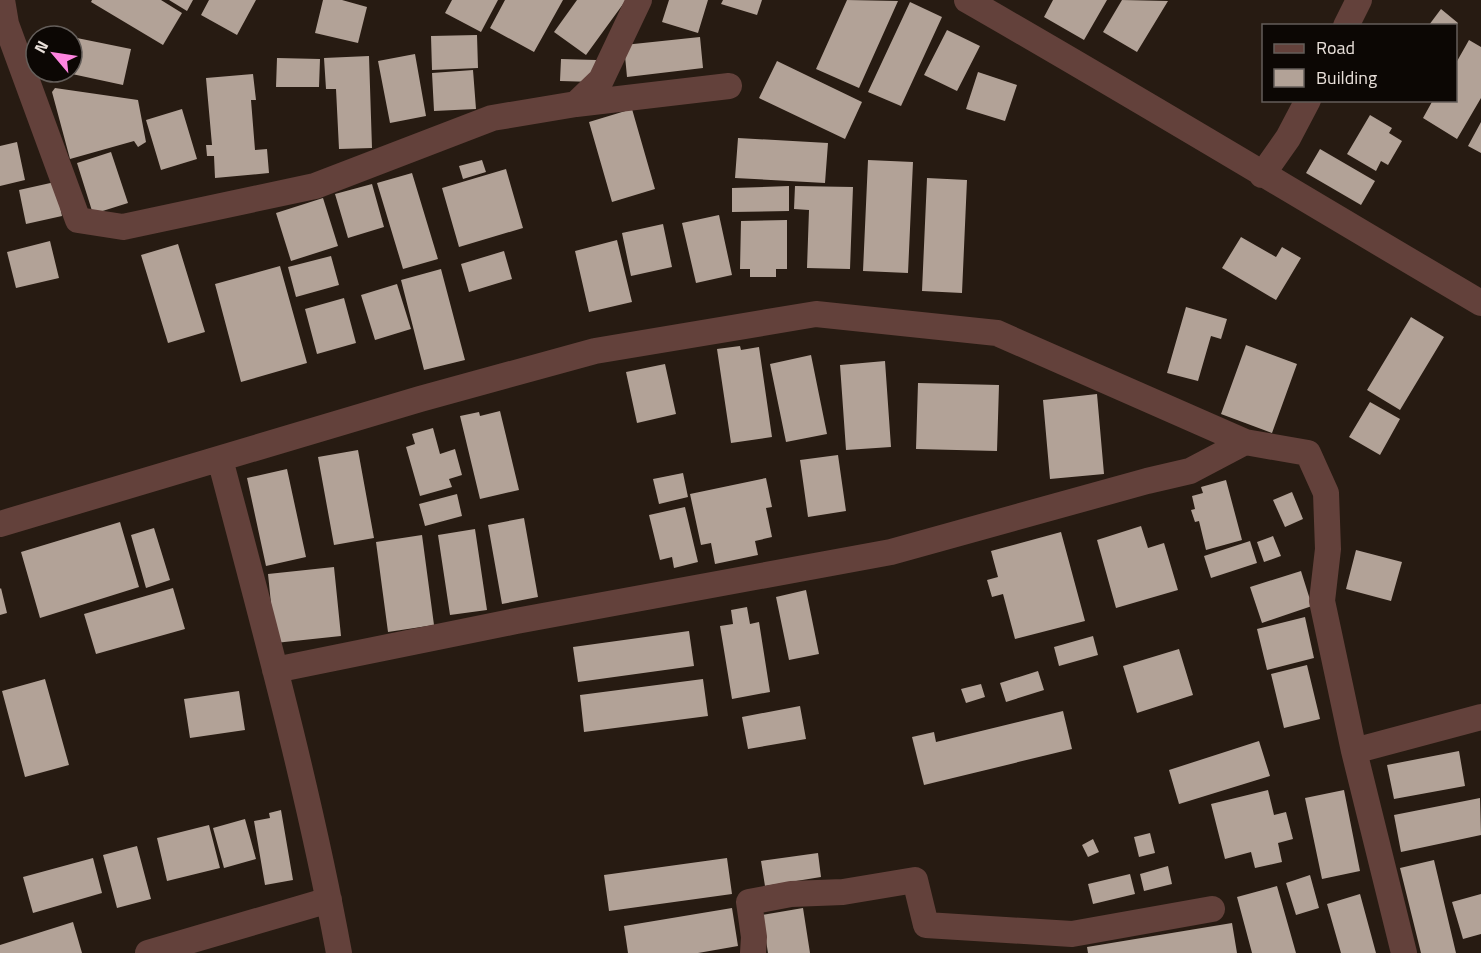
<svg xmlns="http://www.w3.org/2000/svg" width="1481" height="953" font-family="'Titillium Web',sans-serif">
	<rect width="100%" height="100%" fill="#271b12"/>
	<path fill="#b2a297" d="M92,0H161L182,13L163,45L91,2Z
		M169,0H193L187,11Z
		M209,0H256L237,35L201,15Z
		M323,0H342L367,7L358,43L315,33Z
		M452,0H498L481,32L445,13Z
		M505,0H563L534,52L490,28Z
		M577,0H626L586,55L554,32Z
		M669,0H708L698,33L662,22Z
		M723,0H762L757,15L721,4Z
		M847,0L898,1L859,88L816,69Z
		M1053,0H1107L1084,40L1044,17Z
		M1122,0L1168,1L1137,52L1103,32Z
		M910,2L942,17L901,106L868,92Z
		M1441,9L1458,23L1456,26L1429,25Z
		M947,30L980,46L957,91L924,75Z
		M477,35L478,68L432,70L431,36Z
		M72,37L131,49L123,85L72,74Z
		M700,37L703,68L627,77L624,45Z
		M1469,40L1481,47V98L1457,139L1423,118L1433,100H1456V63Z
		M415,54L426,116L390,123L378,61Z
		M369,56L372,148L339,149L336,89H326L324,58Z
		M277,58L320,59L319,87H276Z
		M561,59L596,60L595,82L560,81Z
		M777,61L862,102L845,139L759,98Z
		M473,70L476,109L434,111L432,73Z
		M978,72L1017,85L1005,121L966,109Z
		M253,74L256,100H251L255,150L267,149L269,173L215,178L214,156H207L206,145H212L206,78Z
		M55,88L138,100L146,142L138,147L134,141L70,159L52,92Z
		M182,109L197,159L161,170L146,120Z
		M632,109L655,189L612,202L589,122Z
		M1370,115L1392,128L1389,133L1402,141L1388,165L1381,161L1376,171L1347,154Z
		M1481,122V153L1468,146Z
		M738,138L828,143L825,183L735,178Z
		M17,142L25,180L0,186V146Z
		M1320,149L1375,181L1361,205L1306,173Z
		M111,152L128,203L93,214L77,163Z
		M482,160L486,172L463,179L459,166Z
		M868,160L913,162L908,273L863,271Z
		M506,169L523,228L459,247L442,188Z
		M412,173L438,259L403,269L377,183Z
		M927,178L967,180L962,293L922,291Z
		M55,182L62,216L26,224L19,190Z
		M372,184L384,227L348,238L335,194Z
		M789,186V211L732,212V188Z
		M795,186L853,187L850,269L807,268L809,210L794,209Z
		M323,198L338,246L291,261L276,213Z
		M719,215L732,275L696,283L682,223Z
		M787,220V269H776V277H750V269H740L741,221Z
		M663,224L672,267L631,276L622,233Z
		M1241,237L1276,257L1282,247L1301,258L1276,300L1222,268Z
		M617,240L632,302L589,312L575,251Z
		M50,241L59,278L16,288L7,252Z
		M178,244L205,332L168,343L141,255Z
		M504,251L512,279L469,292L461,264Z
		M331,256L339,285L296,297L288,267Z
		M280,266L307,363L241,382L215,284Z
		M441,269L465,360L424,370L401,280Z
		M397,284L411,329L375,340L361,295Z
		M344,298L356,343L317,354L305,309Z
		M1186,307L1227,319L1221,339L1211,336L1198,381L1167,373Z
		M1411,317L1444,337L1400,410L1367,390Z
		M1246,345L1297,364L1272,433L1221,414Z
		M740,346L741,350L759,347L772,437L731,443L717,349Z
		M811,355L827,434L786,442L770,364Z
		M885,361L891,447L846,450L840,365Z
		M665,364L676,414L637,423L626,372Z
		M918,383L999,385L997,451L916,449Z
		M1097,394L1104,474L1050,479L1043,400Z
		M1370,402L1400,419L1380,455L1349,437Z
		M500,411L519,490L480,499L460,416L479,412L480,416Z
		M433,428L440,454L455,449L462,475L449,479L452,487L420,496L406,447L415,444L412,434Z
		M358,450L374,538L334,545L318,457Z
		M838,455L846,511L808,517L800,460Z
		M287,469L306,557L266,566L247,478Z
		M683,473L688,497L659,504L653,479Z
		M766,478L772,507L766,508L772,537L755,541L758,555L715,564L711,543L701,545L690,494Z
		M1226,480L1242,540L1206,550L1199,521L1195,522L1191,510L1195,509L1192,496L1203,493L1201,487Z
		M1292,492L1303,519L1285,527L1273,500Z
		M457,494L462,516L425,526L419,504Z
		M685,507L698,562L674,568L672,557L660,560L649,515Z
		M524,518L538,597L502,604L488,525Z
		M120,522L139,587L40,618L21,552Z
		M1141,526L1148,548L1164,543L1178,590L1116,608L1097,540Z
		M154,528L170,580L146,588L131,535Z
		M475,529L487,610L450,615L438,535Z
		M1061,532L1085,621L1015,639L1003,594L992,597L987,580L998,577L991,551Z
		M422,535L434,625L388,632L376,542Z
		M1273,536L1281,556L1264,562L1257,542Z
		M1250,541L1257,563L1211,578L1204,556Z
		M1356,550L1402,562L1391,601L1346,589Z
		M334,567L341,636L275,643L268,574Z
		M1301,571L1312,606L1262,623L1250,587Z
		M1,588L7,613L0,615V589Z
		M173,588L185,629L96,654L84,614Z
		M806,590L819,654L789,660L776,597Z
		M747,607L750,624L759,622L770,692L732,699L720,626L733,624L731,610Z
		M1305,617L1314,658L1267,670L1257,629Z
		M689,631L694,666L578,682L573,647Z
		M1093,636L1098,655L1059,666L1054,647Z
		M1179,649L1193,695L1137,713L1123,666Z
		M1307,665L1320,719L1284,728L1271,674Z
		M1038,671L1044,690L1006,702L1000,683Z
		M45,679L69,765L25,777L2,691Z
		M703,679L708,716L584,732L580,695Z
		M981,684L985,697L966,703L961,689Z
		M239,691L245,730L190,738L184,699Z
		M800,706L806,739L748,749L742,717Z
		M1063,711L1072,749L924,785L912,737L934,732L936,742Z
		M1259,741L1270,776L1179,804L1169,770Z
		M1459,751L1465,786L1394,799L1387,765Z
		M1268,790L1274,815L1286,812L1293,839L1278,843L1282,862L1255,868L1251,852L1225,859L1211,804Z
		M1344,790L1360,871L1322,879L1305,798Z
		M1480,798L1481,835L1401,852L1394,815Z
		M281,810L293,880L265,885L254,821L270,818L269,813Z
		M245,819L256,859L224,868L213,828Z
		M209,825L220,868L167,881L157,838Z
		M1150,833L1155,853L1139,857L1134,837Z
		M1093,839L1099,852L1088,857L1082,845Z
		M137,846L151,899L117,908L103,855Z
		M818,853L821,877L765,886L761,861Z
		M93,858L102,893L33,913L23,877Z
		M727,858L732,894L609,911L604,875Z
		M1434,860L1456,953H1421L1400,868Z
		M1168,866L1172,884L1144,891L1140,874Z
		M1130,874L1135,894L1093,904L1088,884Z
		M1310,875L1319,908L1296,915L1286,883Z
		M1277,886L1296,953H1252L1237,897Z
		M1360,894L1376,953H1341L1327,904Z
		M1481,894V934L1463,939L1452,902Z
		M732,908L738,946L698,953H628L624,926Z
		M803,908L810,953H768L762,915Z
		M73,922L82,953H0V945Z
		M1232,923L1237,953H1088L1087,947Z"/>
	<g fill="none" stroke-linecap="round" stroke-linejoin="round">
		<path stroke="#63413b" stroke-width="26" d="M2,0L6,24L78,220L123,227L315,186L492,118L576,104L729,86
			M967,0C1140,99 1309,202 1481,303
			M1346,26L1359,0
			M576,104L601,80L639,0
			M1262,175L1288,138L1308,100
			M220,459C263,622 308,786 339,953
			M0,524L420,399L595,351L816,314L997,333L1245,442L1308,453L1326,493L1328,549L1322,601L1354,751L1404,953
			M275,670L516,621L891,552L1147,481L1190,471L1245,442
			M1354,751L1481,717
			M148,953L329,900
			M753,953L754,937L749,902L791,894L843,892L915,880L926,925L1072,934L1212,909"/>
	</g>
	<rect x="1262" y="24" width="195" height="78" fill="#0c0704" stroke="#645e5a" stroke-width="1.5"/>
	<rect x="1274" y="44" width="30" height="9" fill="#63413b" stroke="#645e5a" stroke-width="1.5"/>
	<text x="1316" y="54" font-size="18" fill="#e9e0da">Road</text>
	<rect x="1274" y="69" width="30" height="18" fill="#b2a297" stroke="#645e5a" stroke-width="1.5"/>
	<text x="1316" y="84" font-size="18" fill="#e9e0da">Building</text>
	<g transform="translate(54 54) rotate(299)"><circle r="28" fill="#0c0704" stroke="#645e5a" stroke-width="1.5"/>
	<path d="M0-4.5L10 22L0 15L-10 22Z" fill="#fe85e0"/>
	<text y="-9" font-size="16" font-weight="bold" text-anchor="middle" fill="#e9e0da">N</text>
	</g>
</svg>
